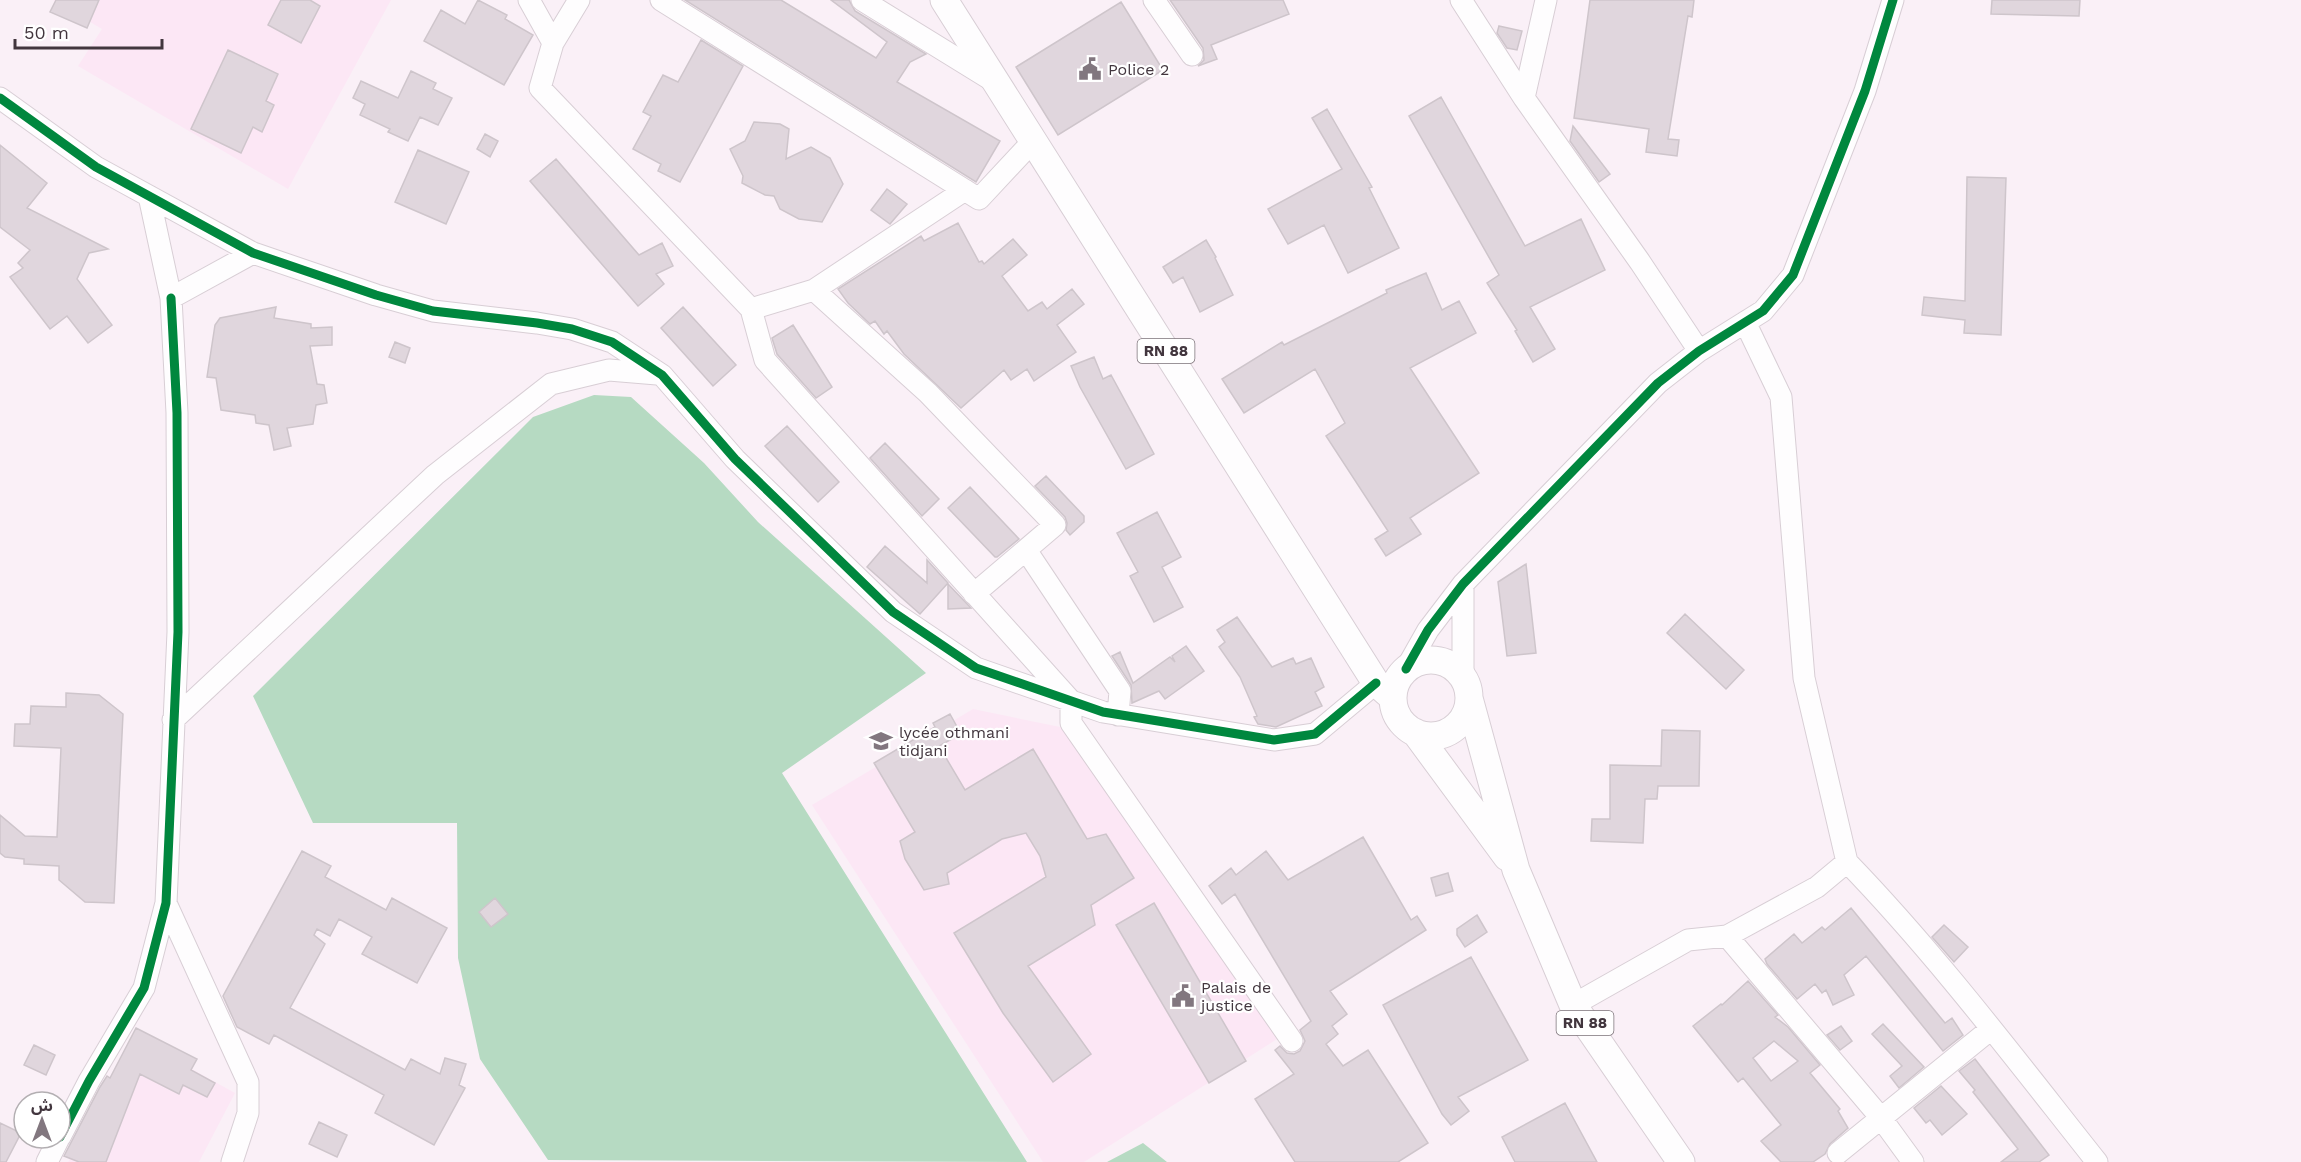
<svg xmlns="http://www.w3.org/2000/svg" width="2301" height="1162" font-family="'Work Sans','Noto Sans Arabic',sans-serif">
	<rect width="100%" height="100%" fill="#faf0f7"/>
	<path fill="#fce7f5" d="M53,0H391L288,189L78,66L102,29Z
		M973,709L1065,728L1277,1039L1084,1162H1043L812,805Z
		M141,1041L235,1093L199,1162H68Z"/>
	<path fill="#b6dac2" d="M594,395L631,397L704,463L758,522L926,673L782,773L1027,1162L548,1160L480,1059L458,958L457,823H313L253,696L533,417Z
		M1143,1143L1167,1162H1107Z"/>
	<path fill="#e0d6dd" stroke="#cec5cb" stroke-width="1.5" fill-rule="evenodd" d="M56,0H99L87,28L50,12Z
		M281,0H310L320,6L301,43L268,25Z
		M478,0L507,15L505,19L533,35L504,85L424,41L441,10L465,24Z
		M685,0H781L876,58L887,42L831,0H849L855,11L926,54L910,62L897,82L1000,141L976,182Z
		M1170,0H1283L1289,14L1211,45L1217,59L1198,66L1204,60L1203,48Z
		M1590,0H1694L1692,17L1688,16L1668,139L1679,140L1677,156L1646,152L1649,129L1574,118Z
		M1992,0H2080L2079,16L1991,14Z
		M1121,2L1163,70L1058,135L1016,67Z
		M1499,26L1522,31L1517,50L1507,48L1497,33Z
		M701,40L743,66L680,182L658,171L661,164L633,149L651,116L643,112L663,75L678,82Z
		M228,50L278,74L266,101L274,105L262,132L253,127L241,153L191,129Z
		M411,71L436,83L433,89L452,98L438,125L420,117L408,141L388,132L390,129L360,115L365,104L353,98L361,81L398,98Z
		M1441,97L1525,246L1581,219L1605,270L1530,307L1555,349L1533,362L1515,331L1517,330L1487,283L1499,275L1409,116Z
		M1327,109L1372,187L1369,188L1399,248L1348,273L1324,225L1288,244L1268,209L1342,169L1312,118Z
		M754,122L780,124L789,129L786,159L811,147L830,158L843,184L822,222L799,219L780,209L774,196L765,195L742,183L743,176L730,149L745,141Z
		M1573,126L1610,174L1599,182L1570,141Z
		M485,134L498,141L490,157L477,149Z
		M0,145L47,183L27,208L108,249L89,253L77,279L112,325L88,343L67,316L50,329L10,277L23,268L18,263L30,250L0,227Z
		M418,150L469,172L446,224L395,202Z
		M556,159L639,255L662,243L673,266L656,274L664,284L638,306L530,181Z
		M1967,177L2006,178L2001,335L1964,333L1965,320L1922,315L1924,297L1965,301Z
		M887,189L907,204L890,224L871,210Z
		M958,223L979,262L982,261L984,264L1013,239L1027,255L1002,276L1028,311L1042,302L1047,309L1072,289L1084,304L1057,325L1076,352L1034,381L1027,369L1011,380L1004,370L961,408L904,354L887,331L884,334L875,321L870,324L848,303L838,289L921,236L924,241Z
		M1206,240L1216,257L1215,258L1233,295L1200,312L1183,277L1173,283L1163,267Z
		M1426,273L1442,310L1459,301L1476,333L1410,368L1479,473L1410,518L1421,534L1386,556L1375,539L1388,531L1326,436L1345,423L1315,369L1244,413L1222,379L1282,342L1284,345L1387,293L1386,290Z
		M276,307L274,318L311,324V328L332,327V345L310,346L317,384L324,385L327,403L316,405L313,424L287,428L291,446L274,450L269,425L256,423L255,415L221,410L216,378L207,377L215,325L220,318Z
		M683,307L736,365L713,386L661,328Z
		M793,325L832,387L816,398L777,354L772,338Z
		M395,342L410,348L405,363L389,357Z
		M1094,357L1103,379L1111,375L1154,454L1126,469L1080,387L1071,366Z
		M787,426L839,482L818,502L765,446Z
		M885,443L939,499L922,516L870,458Z
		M1046,476L1084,516V522L1070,535L1066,530L1067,523L1065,517L1035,486Z
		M970,487L1019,539L997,557H995L948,508Z
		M1157,512L1181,557L1162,567L1183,607L1154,622L1130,576L1138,572L1117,533Z
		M885,546L927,583V560L948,583L920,614L867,567Z
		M1526,564L1536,653L1507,656L1498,582Z
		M948,584L971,608L948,609Z
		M1685,614L1744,670L1726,689L1667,633Z
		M1237,617L1272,667L1293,658L1296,664L1311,658L1324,687L1315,692L1322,706L1276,727L1258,724L1254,717L1257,716L1240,677L1219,647L1225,642L1217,630Z
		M1186,646L1204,671L1165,699L1159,691L1132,703L1131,685L1112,656L1120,652L1133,683L1170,657L1175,662L1172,656Z
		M66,693L99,695L123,714L114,903L85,902L59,880V866L24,864V859L5,857L0,853V815L25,836L57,837L61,748L14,746L15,724H30L31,706L66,707Z
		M950,714L961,734L939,746L965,790L1033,749L1087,839L1106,834L1134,878L1091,905L1095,925L1028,966L1091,1054L1053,1082L1003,1013L954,933L1046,877L1040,856L1026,833L1002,839L947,873L949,884L924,890L905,859L900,841L915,832L874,763L935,727L933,723Z
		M1662,730L1700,731L1699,786H1658L1657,799H1645L1643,843L1591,841L1592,819H1610V765L1661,766Z
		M1363,837L1411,920L1417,916L1426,930L1330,991L1347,1014L1332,1026L1338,1034L1326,1044L1343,1066L1368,1050L1428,1143L1398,1162H1295L1255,1099L1294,1074L1275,1050L1280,1046L1287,1053L1294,1054L1300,1051L1305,1041L1300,1030L1311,1021L1235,894L1222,904L1209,886L1231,868L1236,875L1266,851L1288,880Z
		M302,851L331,866L325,877L386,910L392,898L447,928L417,983L362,954L372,937L339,919L330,936L317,929L314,935L325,944L290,1008L405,1070L411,1059L440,1074L445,1058L466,1064L459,1085L465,1088L434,1145L375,1113L384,1095L274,1035L269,1044L237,1027L223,996Z
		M1448,873L1453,891L1436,896L1431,878Z
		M495,898L508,914L491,927L479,912Z
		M1154,903L1246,1061L1209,1083L1116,925Z
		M1851,908L1945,1023L1952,1018L1963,1035L1943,1051L1866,956L1844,975L1854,995L1833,1005L1826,990L1822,993L1815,984L1797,999L1767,964L1765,959L1794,934L1802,943L1822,927L1825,930Z
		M1477,915L1487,932L1465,947L1457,935V929Z
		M1944,925L1968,947L1954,962L1932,937Z
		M1471,957L1528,1060L1458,1097L1469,1111L1451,1125L1442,1114L1383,1005Z
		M1748,981L1778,1015L1775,1017L1788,1027L1820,1065L1810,1073L1840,1109L1838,1111L1848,1128L1830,1144L1825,1154L1813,1162H1781L1761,1141L1781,1125L1743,1078L1738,1082L1693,1026L1721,1004L1722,1005ZM1774,1041L1798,1061L1771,1081L1753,1058Z
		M1883,1024L1924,1067L1899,1088L1890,1076L1902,1066L1872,1034Z
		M1841,1026L1852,1041L1840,1050L1827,1035Z
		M136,1028L197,1059L191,1070L215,1083L207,1097L183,1085L179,1094L140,1074L106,1162H79L64,1156L100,1087L107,1076L110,1078Z
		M34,1045L55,1055L46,1075L24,1065Z
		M1975,1059L2049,1155L2039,1162H2001L2018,1149L1973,1092L1975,1090L1959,1071Z
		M1941,1086L1967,1114L1942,1135L1930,1120L1926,1123L1914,1108Z
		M1565,1103L1597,1162H1515L1502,1137Z
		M319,1122L347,1135L337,1157L309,1144Z
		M0,1123L21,1133L6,1162H0Z"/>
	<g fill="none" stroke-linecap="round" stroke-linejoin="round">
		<g stroke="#d8ced5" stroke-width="23">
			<path id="minor" d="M529,0L553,43L540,88L751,309L814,290L965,190
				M661,0L979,199L1034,140
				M862,0L995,82
				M1154,0L1192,55
				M1461,0L1524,98
				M1546,0L1524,98L1640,262L1699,351
				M553,43L579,0
				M0,98L96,167L253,253L376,295L433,311L537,323L572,329L612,342L662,375L735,459L893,612L976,668L1103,712L1274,740L1315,734L1376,683
				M149,196L171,298L253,253
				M814,290L928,393L1055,525L974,594
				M751,309L765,360L1071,701V723L1292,1041
				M1026,550L1120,691L1118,715
				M1463,584V677
				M1406,669L1428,630L1463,584L1658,383L1699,351L1763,311L1793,275L1865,91L1893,0
				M173,720L435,475L551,384L609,370L657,374
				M1847,862C1937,955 2016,1060 2097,1162
				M166,903L248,1082V1113L232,1162
				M1727,936L1817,887L1847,862L1804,678L1781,397L1745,322
				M1573,1005L1688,940L1727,936L1881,1118L1913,1162
				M60,1137L89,1081L144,988L166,903L178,632L177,413L171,298
				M1838,1153L1991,1029
				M47,1162L59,1138"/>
		</g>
		<g stroke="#d8ced5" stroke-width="29">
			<path id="major" d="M944,0L1376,683L1393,698
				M1393 698a38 38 0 1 1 76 0a38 38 0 1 1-76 0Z
				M1469,698L1516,870L1573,1005L1681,1162
				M1415,732L1507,857"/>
		</g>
		<use href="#minor" stroke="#fefdfe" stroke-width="21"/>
		<use href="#major" stroke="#fefdfe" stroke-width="27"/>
		<g stroke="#fff" stroke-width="13">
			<path id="cycleway" d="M0,98L96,167L253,253L376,295L433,311L537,323L572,329L612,342L662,375L735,459L893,612L976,668L1103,712L1274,740L1315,734L1376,683
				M1406,669L1428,630L1463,584L1658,383L1699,351L1763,311L1793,275L1865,91L1893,0
				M60,1137L89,1081L144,988L166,903L178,632L177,413L171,298"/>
		</g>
		<use href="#cycleway" stroke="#00873e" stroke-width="9"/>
	</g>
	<defs>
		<g id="civic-bare" transform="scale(1.8)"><path d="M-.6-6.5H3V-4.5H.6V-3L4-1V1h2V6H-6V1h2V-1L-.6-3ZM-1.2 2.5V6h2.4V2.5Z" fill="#82777f" stroke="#fff" stroke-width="2.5" paint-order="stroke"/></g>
		<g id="school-bare" transform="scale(1.8)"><path d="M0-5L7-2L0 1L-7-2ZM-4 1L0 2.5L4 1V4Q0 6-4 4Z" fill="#82777f" stroke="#fff" stroke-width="2.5" paint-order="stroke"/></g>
	</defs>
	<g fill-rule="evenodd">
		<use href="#civic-bare" x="1090" y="69"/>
		<use href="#school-bare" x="881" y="741"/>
		<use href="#civic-bare" x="1183" y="996"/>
	</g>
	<g text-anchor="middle" stroke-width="4.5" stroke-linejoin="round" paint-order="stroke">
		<g fill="#fff" stroke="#7b7278" stroke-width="1.5">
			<rect x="1137.5" y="339" width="57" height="24" rx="4.5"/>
			<rect x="1556.5" y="1011" width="57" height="24" rx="4.5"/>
		</g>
		<g font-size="15" font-weight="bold" fill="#42363e">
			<text x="1166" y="356">RN 88</text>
			<text x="1585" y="1028">RN 88</text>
		</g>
		<g font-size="16" fill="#42363e" stroke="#fff" text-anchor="start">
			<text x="1108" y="75">Police 2</text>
			<text x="899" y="738">lycée othmani<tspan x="899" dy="18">tidjani</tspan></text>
			<text x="1201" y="993">Palais de<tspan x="1201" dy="18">justice</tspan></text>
		</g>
	</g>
	<g transform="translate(42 1120)"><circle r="28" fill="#ffffff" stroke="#b3afb2" stroke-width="1.5"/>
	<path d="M0-4.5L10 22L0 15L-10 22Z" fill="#82777f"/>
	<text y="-9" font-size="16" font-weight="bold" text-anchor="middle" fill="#42363e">ش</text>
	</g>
	<path d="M15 39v9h147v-9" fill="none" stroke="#42363e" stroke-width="3"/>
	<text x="24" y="39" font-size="18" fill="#42363e" stroke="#ffffff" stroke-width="4.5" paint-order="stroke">50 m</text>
</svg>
